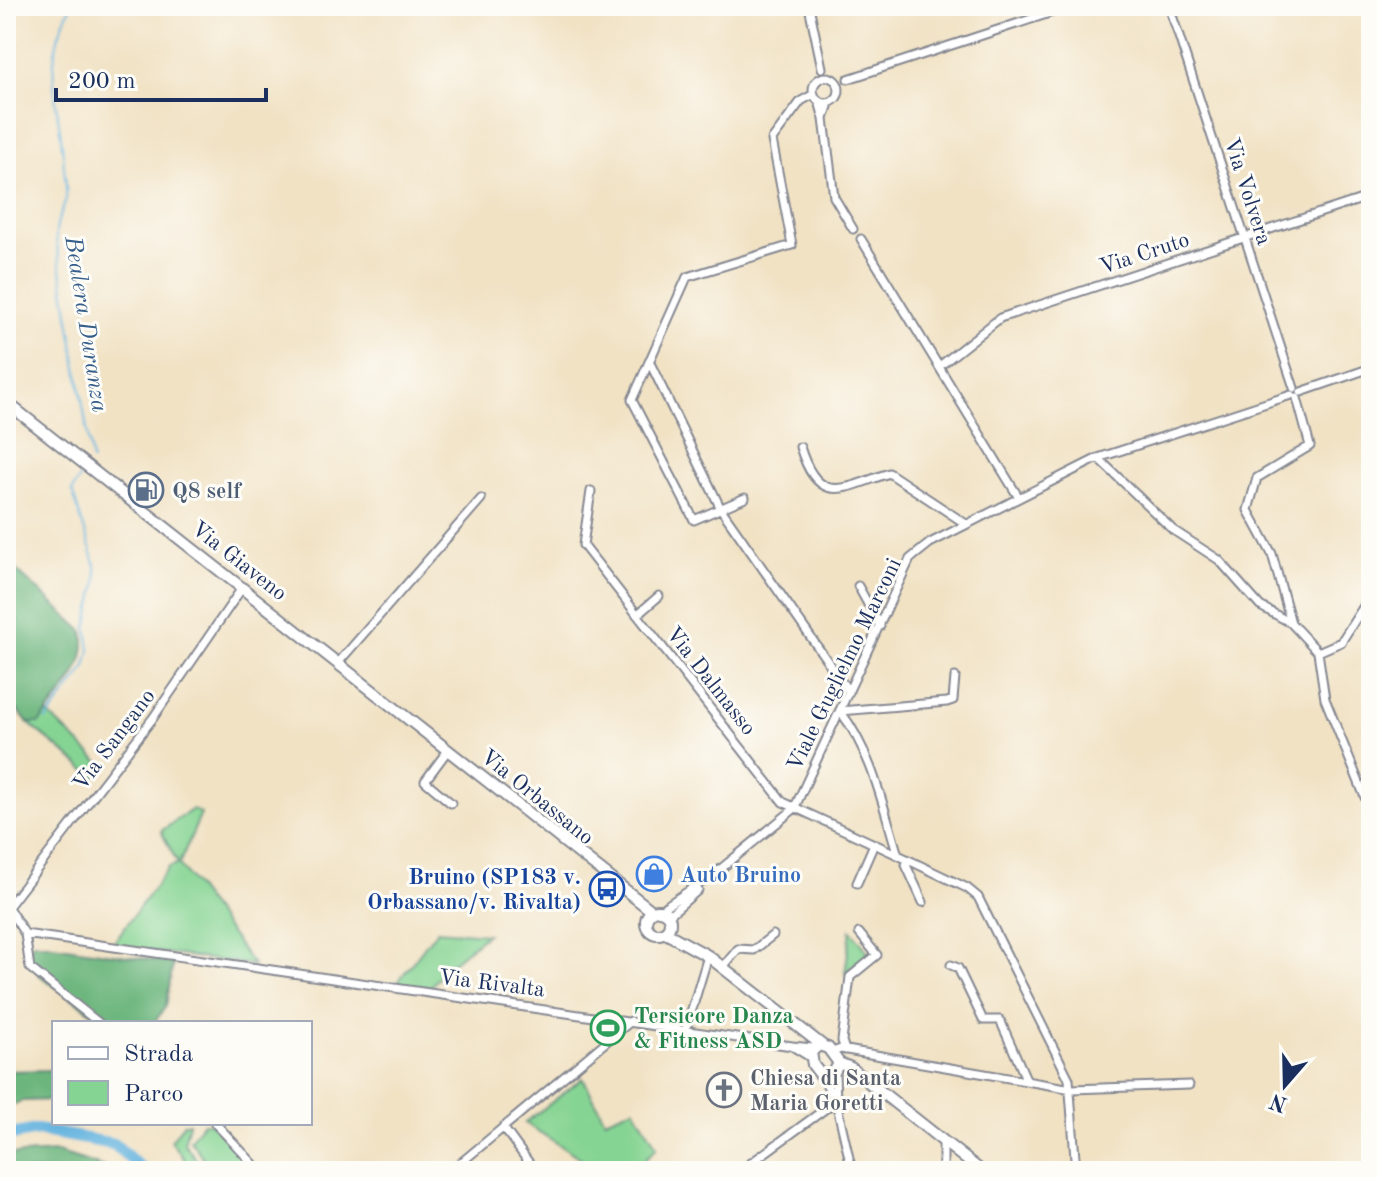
<svg xmlns="http://www.w3.org/2000/svg" width="1377" height="1177" font-family="'Old Standard TT',serif">
	<rect width="100%" height="100%" fill="#fdfcf7"/>
	<filter id="ink" filterUnits="userSpaceOnUse"><feTurbulence type="fractalNoise" baseFrequency=".0125" numOctaves="2"/><feDisplacementMap in="SourceGraphic" scale="16" xChannelSelector="R" yChannelSelector="G"/><feConvolveMatrix kernelMatrix="1 2 1 2 8 2 1 2 1" color-interpolation-filters="sRGB"/></filter>
	<filter id="wash" filterUnits="userSpaceOnUse"><feTurbulence type="fractalNoise" baseFrequency=".006" numOctaves="4" result="noise"/><feDisplacementMap in="SourceGraphic" scale="32" xChannelSelector="R" yChannelSelector="G"/><feGaussianBlur stdDeviation="1.8" result="paint"/><feColorMatrix in="noise" values="0 0 0 0 0 0 0 0 0 0 0 0 0 0 0 0 0 1.4 0 .05"/><feComposite in="paint" operator="in"/></filter>
	<g filter="url(#wash)">
		<rect width="100%" height="100%" fill="#f1e2c4"/>
		<path fill="#86d493" stroke="#508278" stroke-width="2" d="M47,713L103,766L95,778L28,723H39Z
			M193,809L201,814L179,864L253,965L111,946L169,867L178,864L161,831Z
			M437,930L487,934L445,968L430,988L397,983Z
			M851,930L869,953L845,973Z
			M583,1078L605,1120L634,1108L657,1147L634,1171H601L525,1123Z
			M184,1123H189L184,1143L205,1171H193L171,1141Z
			M203,1123H210L255,1171H213L190,1140Z"/>
		<path fill="#6cb67d" stroke="#44726e" stroke-width="2" d="M6,561L83,631C90,668 60,695 39,723H28L6,697Z
			M33,942L173,963L166,1006L154,1023H107L39,975L28,954Z
			M54,1070V1100L22,1101L6,1108V1071Z
			M57,1152L117,1171H6V1155Z"/>
		<g fill="none" stroke-linecap="round" stroke-linejoin="round">
			<path stroke="#65b4df" stroke-width="2" d="M71,6C38,69 61,105 64,168C65,177 67,190 66,199C62,217 56,215 56,239L92,461
				M46,720L86,667L90,650L87,628L97,582L96,566L72,491L82,474"/>
			<path stroke="#65b4df" stroke-width="12" d="M6,1136L37,1130L114,1144L144,1171"/>
		</g>
	</g>
	<g filter="url(#ink)">
		<g fill="none" stroke-linecap="round" stroke-linejoin="round">
			<g stroke="#868891" stroke-width="11">
				<path id="street" d="M809,6L822,68
					M1169,6L1294,388
					M813 90a13 13 0 1 1 26 0a13 13 0 1 1-26 0Z
					M848,79L1071,6
					M819,101L824,119L829,103
					M824,119L834,197L853,229
					M861,239L1019,498
					M650,363L721,509L849,692
					M941,365L1000,318L1371,196
					M1301,392L1371,368
					M1297,398L1310,446L1257,478L1248,510L1272,554L1291,623L1318,652L1325,699L1371,812
					M800,447C819,508 844,488 889,473L966,524
					M1098,458L1173,530L1219,560L1260,606L1291,623
					M591,491L583,545L783,802L898,855
					M745,498L694,520L632,400L687,277L792,245L772,140L801,101L814,94
					M858,586L880,626
					M637,615L659,596
					M1318,652L1341,642L1371,595
					M338,663L481,499
					M840,711C872,752 883,807 898,855L967,888L978,897L1069,1079L1076,1171
					M840,711L947,702L953,700L955,677
					M448,750L425,781L451,803
					M908,860L906,865L923,902
					M857,883L874,844
					M7,906L25,934L30,968L99,1023
					M8,907L153,718L242,588
					M660,910L717,872L794,809L910,559L930,543L1098,458L1291,395
					M668,916L698,890
					M25,934L792,1046
					M951,965L958,968L983,1020H1000L1027,1081
					M723,967L738,949L754,950L773,935
					M686,1029L708,956
					M845,1050L842,1041L850,977L877,955L859,933
					M832,1052L841,1049L1072,1089L1189,1085
					M810,1057L792,1046L813,1048
					M820,1074L835,1099
					M835,1074L836,1101L852,1171
					M215,1123L260,1171
					M503,1127L535,1171
					M451,1171L631,1021
					M740,1171L836,1101
					M943,1171V1142"/>
			</g>
			<g stroke="#868891" stroke-width="14">
				<path id="secondary" d="M6,402L652,911
					M646 922a12 12 0 1 1 24 0a12 12 0 1 1-24 0Z
					M664,932L708,956L823,1046
					M819,1045L828,1048L839,1063L832,1076L820,1074L813,1065L811,1052Z
					M839,1063L851,1068L981,1171"/>
			</g>
			<use href="#street" stroke="#fff" stroke-width="7"/>
			<use href="#secondary" stroke="#fff" stroke-width="10"/>
		</g>
	</g>
	<defs>
		<g id="fuel-ring" transform="scale(1.8)"><circle r="9.5" fill="#fdfcf7" stroke="#5c6f8a" stroke-width="1.5"/><path d="M-5.5-6h7V0h2V4h1.3V-2.5L3-4.5l.8-.8L6-3V5H2.5V1h-1V6h-7ZM-4.2-4.7v3.2H.2V-4.7Z" fill="#5c6f8a"/></g>
		<g id="shop-ring" transform="scale(1.8)"><circle r="9.5" fill="#fdfcf7" stroke="#3f7fe0" stroke-width="1.5"/><path d="M-5-2.5h2.3a2.7 3.5 0 0 1 5.4 0H5L5.5 6h-11ZM-1.5-2.5h3a1.5 2.3 0 0 0-3 0Z" fill="#3f7fe0"/></g>
		<g id="bus-ring" transform="scale(1.8)"><circle r="9.5" fill="#fdfcf7" stroke="#1a4fb4" stroke-width="1.5"/><path d="M-5-6H5V4H4V6H2V4H-2V6H-4V4H-5ZM-3.5-4V0h7V-4ZM-3.5 1.2v1.5H-2V1.2ZM2 1.2v1.5H3.5V1.2Z" fill="#1a4fb4"/></g>
		<g id="stadium-ring" transform="scale(1.8)"><circle r="9.5" fill="#fdfcf7" stroke="#2e9e5b" stroke-width="1.5"/><path d="M0-5a6.5 5 0 1 0 0 10a6.5 5 0 1 0 0-10ZM-3.5-1.8h7v3.6h-7Z" fill="#2e9e5b"/></g>
		<g id="church-ring" transform="scale(1.8)"><circle r="9.5" fill="#fdfcf7" stroke="#6b7280" stroke-width="1.5"/><path d="M-1.2-6h2.4v3.5h3.3v2.4h-3.3V6h-2.4V-.1h-3.3v-2.4h3.3Z" fill="#6b7280"/></g>
	</defs>
	<g fill-rule="evenodd">
		<use href="#fuel-ring" x="146" y="490"/>
		<use href="#shop-ring" x="654" y="874"/>
		<use href="#bus-ring" x="607" y="889"/>
		<use href="#stadium-ring" x="608" y="1028"/>
		<use href="#church-ring" x="724" y="1090"/>
	</g>
	<g text-anchor="middle" stroke-width="6" stroke-linejoin="round" paint-order="stroke">
		<g font-size="22" fill="#1b2f5e" stroke="#fdfcf7">
			<text transform="translate(1249 191) rotate(72)" y="8">Via Volvera</text>
			<text transform="translate(1144 252) rotate(-18)" y="8">Via Cruto</text>
			<text transform="translate(240 560) rotate(38)" y="8">Via Giaveno</text>
			<text transform="translate(843 664) rotate(-64)" y="8">Viale Guglielmo Marconi</text>
			<text transform="translate(712 680) rotate(52)" y="8">Via Dalmasso</text>
			<text transform="translate(113 739) rotate(-53)" y="8">Via Sangano</text>
			<text transform="translate(538 796) rotate(39)" y="8">Via Orbassano</text>
			<text transform="translate(492 982) rotate(7)" y="8">Via Rivalta</text>
		</g>
		<g font-size="22" font-weight="bold" fill="#4e5e75" stroke="#fdfcf7" text-anchor="start">
			<text x="172" y="498">Q8 self</text>
		</g>
		<g font-size="22" font-weight="bold" fill="#366cbe" stroke="#fdfcf7" text-anchor="start">
			<text x="680" y="882">Auto Bruino</text>
		</g>
		<g font-size="22" font-weight="bold" fill="#164399" stroke="#fdfcf7" text-anchor="end">
			<text x="581" y="884">Bruino (SP183 v.<tspan x="581" dy="25">Orbassano/v. Rivalta)</tspan></text>
		</g>
		<g font-size="22" font-weight="bold" fill="#27864d" stroke="#fdfcf7" text-anchor="start">
			<text x="634" y="1023">Tersicore Danza<tspan x="634" dy="25">&amp; Fitness ASD</tspan></text>
		</g>
		<g font-size="22" font-weight="bold" fill="#5b616d" stroke="#fdfcf7" text-anchor="start">
			<text x="750" y="1085">Chiesa di Santa<tspan x="750" dy="25">Maria Goretti</tspan></text>
		</g>
		<g font-size="24" font-style="italic" fill="#355e8b" stroke="#fdfcf7">
			<text transform="translate(87 324) rotate(81)" y="8">Bealera Duranza</text>
		</g>
	</g>
	<rect width="1377" height="1177" fill="none" stroke="#fdfcf7" stroke-width="32"/>
	<rect x="52" y="1021" width="260" height="104" fill="#fdfcf7" stroke="#a3aaba" stroke-width="2"/>
	<rect x="68" y="1047" width="40" height="12" fill="#ffffff" stroke="#a3aaba" stroke-width="2"/>
	<text x="124" y="1061" font-size="24" fill="#1b2f5e">Strada</text>
	<rect x="68" y="1081" width="40" height="24" fill="#86d493" stroke="#a3aaba" stroke-width="2"/>
	<text x="124" y="1101" font-size="24" fill="#1b2f5e">Parco</text>
	<g transform="translate(1285 1085) rotate(200)" stroke="#fdfcf7" stroke-width="6" paint-order="stroke">
	<path d="M0-6L14 30L0 20L-14 30Z" fill="#1b2f5e"/>
	<text y="-12" font-size="22" font-weight="bold" text-anchor="middle" fill="#1b2f5e">N</text>
	</g>
	<path d="M56 88v12h210v-12" fill="none" stroke="#1b2f5e" stroke-width="4"/>
	<text x="68" y="88" font-size="24" fill="#1b2f5e" stroke="#fdfcf7" stroke-width="6" paint-order="stroke">200 m</text>
</svg>
